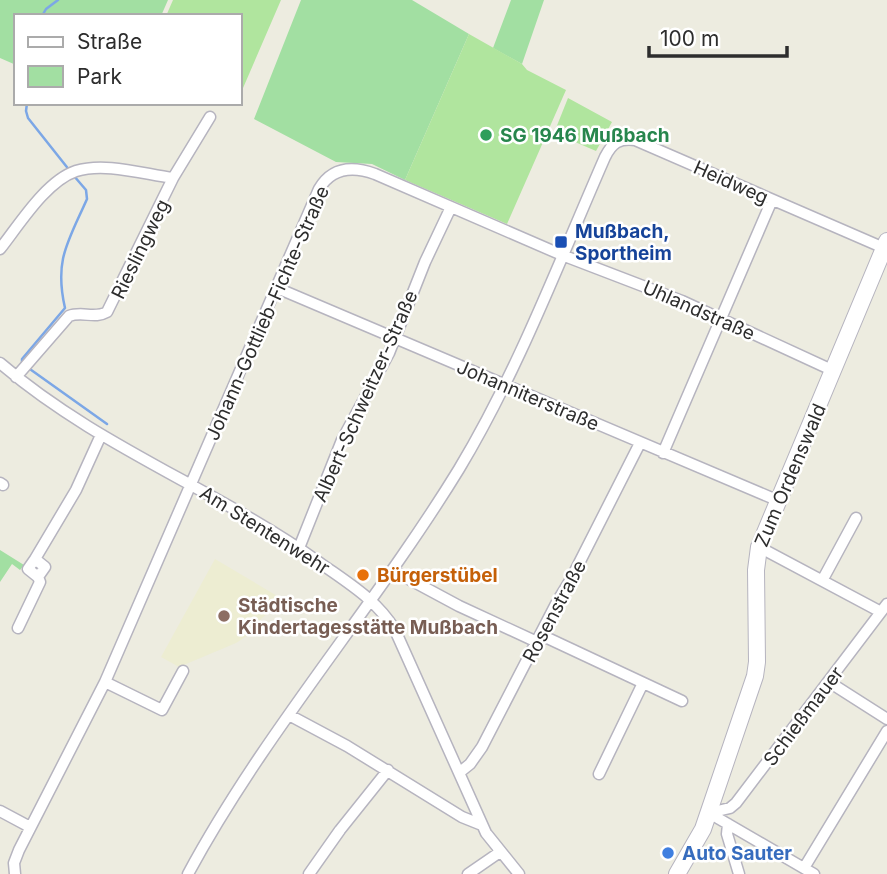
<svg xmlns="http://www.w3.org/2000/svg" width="887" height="874" font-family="Inter,sans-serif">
	<rect width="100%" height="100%" fill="#edece0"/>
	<path fill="#ededd2" d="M215,559L284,600L261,619L250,634L236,643L179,667L161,657Z"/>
	<path fill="#a2dfa2" d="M0,0H168L161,16H16V65L0,58Z
		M301,0H412L469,34L405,180L372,164L336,162L254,119Z
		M511,0H544L522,64L493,48Z
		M0,550L24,565L20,570L12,564L0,582Z"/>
	<path fill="#b0e59e" d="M173,0H281L240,95V16H166Z
		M469,34L522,64L527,70L566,90L507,224L405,180Z
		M568,98L612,122L596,151L554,133Z"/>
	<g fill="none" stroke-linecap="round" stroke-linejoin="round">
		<path stroke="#7ca7e6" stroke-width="2.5" d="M42,16L46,9L58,0
			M27,103L26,111L28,118L70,171
			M22,363V359L65,308C54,260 68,242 87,199L86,190L74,176
			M27,367L107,424"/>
		<g stroke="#b6b4bf" stroke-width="13">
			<path id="street" d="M0,249C19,225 46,181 76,171C105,162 143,174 173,178
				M277,288L779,501
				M0,363C96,446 218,490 320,563C348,583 377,600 395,630L486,833L519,874
				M16,377L69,316C82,311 95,319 107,312L173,178L210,117
				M663,453L772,200
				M0,483L3,485
				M759,547L881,612
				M299,548L342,440L389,353L425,262L451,207
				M35,559L76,490L101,435
				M392,570L459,606L537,642
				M823,579L856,518
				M18,628L40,582L38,577L45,567L35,559L28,569L38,577
				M541,635L682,701
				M105,682L162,710L183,671
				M829,682L887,719
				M289,715L347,746L462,817L482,825
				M460,772L470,764L482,747L557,602L571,579L640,443
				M599,774L643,683
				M0,811L30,827
				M709,813L730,808L736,803L887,604
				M709,813L814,874
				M728,824L727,834L739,874
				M804,868L887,731
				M15,874L14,863L19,850L105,682L319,189C332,167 353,166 375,174L562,255L682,301L834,371
				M188,874C265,731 374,608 459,469C518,371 559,262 605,157C612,143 619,138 635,140L884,248
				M309,874L340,830L388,770
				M468,874L500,852"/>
		</g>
		<g stroke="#b6b4bf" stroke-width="18">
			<path id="secondary" d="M677,874L703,829L755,676L757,662L756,570L759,547L887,241"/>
		</g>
		<use href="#street" stroke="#fff" stroke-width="10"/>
		<use href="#secondary" stroke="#fff" stroke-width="16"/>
	</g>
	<circle fill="#2e9e5b" stroke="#fff" stroke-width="2.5" cx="486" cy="135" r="7"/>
	<rect fill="#1a4fb4" stroke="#fff" stroke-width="2.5" x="554" y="235" width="14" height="14" rx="3.5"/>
	<circle fill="#e8710a" stroke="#fff" stroke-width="2.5" cx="363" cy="575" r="7"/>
	<circle fill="#8d6e63" stroke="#fff" stroke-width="2.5" cx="224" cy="616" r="7"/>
	<circle fill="#3f7fe0" stroke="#fff" stroke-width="2.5" cx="668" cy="853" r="7"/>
	<g text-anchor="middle" stroke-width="5" stroke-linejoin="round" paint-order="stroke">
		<g font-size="19" font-weight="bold" fill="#27864d" stroke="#fff" text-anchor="start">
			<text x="500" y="142">SG 1946 Mußbach</text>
		</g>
		<g font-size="19" fill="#2d2d2d" stroke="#fff">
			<text transform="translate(731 182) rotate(24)" y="7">Heidweg</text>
			<text transform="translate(140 249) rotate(-64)" y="7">Rieslingweg</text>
			<text transform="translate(699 310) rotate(24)" y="7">Uhlandstraße</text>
			<text transform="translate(267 313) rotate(-66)" y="7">Johann-Gottlieb-Fichte-Straße</text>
			<text transform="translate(528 395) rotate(23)" y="7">Johanniterstraße</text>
			<text transform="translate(365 396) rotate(-66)" y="7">Albert-Schweitzer-Straße</text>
			<text transform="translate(790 475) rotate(-67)" y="7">Zum Ordenswald</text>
			<text transform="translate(265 530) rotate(32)" y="7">Am Stentenwehr</text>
			<text transform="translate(554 611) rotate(-62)" y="7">Rosenstraße</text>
			<text transform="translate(803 716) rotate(-53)" y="7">Schießmauer</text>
		</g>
		<g font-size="19" font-weight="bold" fill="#164399" stroke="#fff" text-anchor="start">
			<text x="575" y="238">Mußbach,<tspan x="575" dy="22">Sportheim</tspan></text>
		</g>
		<g font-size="19" font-weight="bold" fill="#c56008" stroke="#fff" text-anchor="start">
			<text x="377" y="582">Bürgerstübel</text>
		</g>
		<g font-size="19" font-weight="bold" fill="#785e54" stroke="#fff" text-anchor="start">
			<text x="238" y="612">Städtische<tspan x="238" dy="22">Kindertagesstätte Mußbach</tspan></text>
		</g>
		<g font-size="19" font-weight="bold" fill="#366cbe" stroke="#fff" text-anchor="start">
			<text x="682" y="860">Auto Sauter</text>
		</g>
	</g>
	<rect x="14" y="14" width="228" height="91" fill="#ffffff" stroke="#ababab" stroke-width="2"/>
	<rect x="28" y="37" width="35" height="10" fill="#ffffff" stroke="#ababab" stroke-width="2"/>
	<text x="77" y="49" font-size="21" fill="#2d2d2d">Straße</text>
	<rect x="28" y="66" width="35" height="21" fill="#a2dfa2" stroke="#ababab" stroke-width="2"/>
	<text x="77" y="84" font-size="21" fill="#2d2d2d">Park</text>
	<path d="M649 46v10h138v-10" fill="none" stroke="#2d2d2d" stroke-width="3.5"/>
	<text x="660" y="46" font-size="21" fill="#2d2d2d" stroke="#ffffff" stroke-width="5" paint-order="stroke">100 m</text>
</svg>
